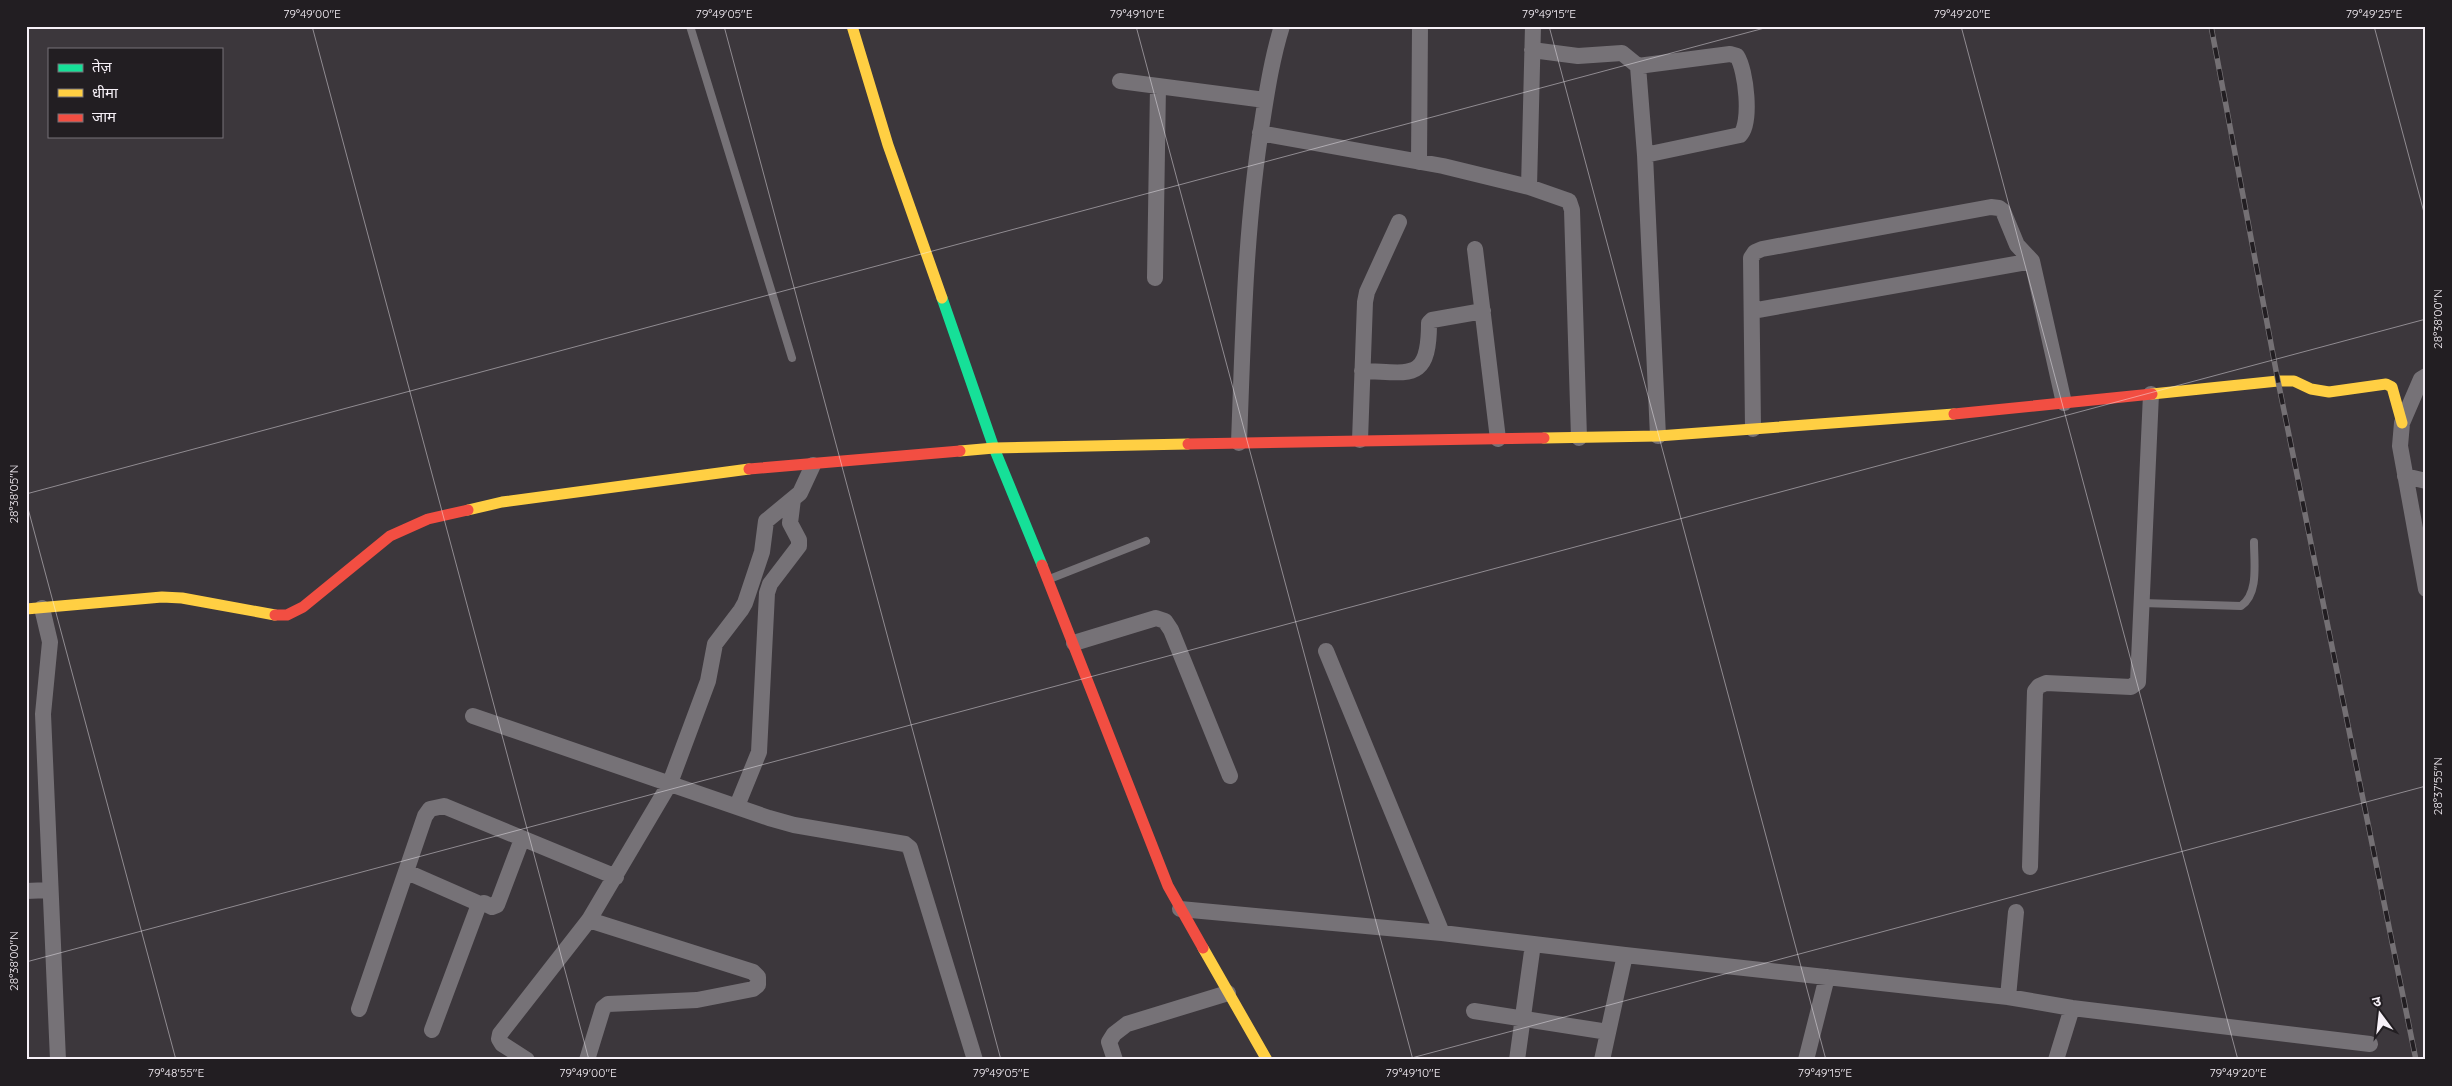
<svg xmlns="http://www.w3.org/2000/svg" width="2452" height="1086" font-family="Quicksand,'Noto Sans Devanagari',sans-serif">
	<rect width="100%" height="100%" fill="#3c373c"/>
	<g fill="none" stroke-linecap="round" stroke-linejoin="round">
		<path stroke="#767277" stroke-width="8" d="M690,26L792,358
			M1052,578L1146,541
			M2142,603L2241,606C2259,594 2254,563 2254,542"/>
		<path stroke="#767277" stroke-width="16" d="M1532,50L1578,56L1622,53L1638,66L1645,155L1658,436
			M1638,66L1730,54L1737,56C1746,70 1752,123 1740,135L1645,155
			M1120,81L1265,100
			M1260,133L1443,166L1529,187L1569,201L1572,210L1579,438
			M1419,162L1420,26
			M1529,187L1533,26
			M1475,249L1498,439
			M1155,278L1158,86
			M1752,311L2032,261
			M1362,371C1410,372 1429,383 1429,323L1432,320L1483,311
			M2426,376L2421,379L2402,423L2400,446L2426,589
			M1753,429L1751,258L1755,252L1762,249L1991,207L1999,208L2003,211L2017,245L2032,261L2064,403
			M1360,440L1365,302L1367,292L1399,222
			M1239,443C1243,336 1245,229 1262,123C1267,91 1272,58 1282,26
			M2405,476L2426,481
			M42,608L50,642L43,714L58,1060
			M1074,643L1156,618L1165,621L1171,630L1230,776
			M1326,651L1442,933
			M473,716L769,818L794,825L905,844L910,848L975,1060
			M737,806L759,752L767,593L770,584L799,546V540L790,523L793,499
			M2030,867L2035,691L2039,686L2046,683L2131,687L2138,682L2151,394
			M407,872L480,904
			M26,891L50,890
			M1180,909L1442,933L1625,955L2008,997L2072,1008L2370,1044
			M2008,997L2016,912
			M359,1009L425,816L430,809L444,806L616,877
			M1474,1011L1608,1032
			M432,1030L478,907L484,903L492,907L497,905L522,839
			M527,1060L502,1044L499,1039L500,1034L589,920L670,783L708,681L715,644L741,610L745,603L762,552L766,521L800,493L813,465
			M587,1060L603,1008L608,1004L697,1000L753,989L758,985V977L753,972L589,920
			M1115,1060L1109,1042L1114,1034L1127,1024L1228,993
			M1517,1060L1533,944
			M1602,1060L1625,955
			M1806,1060L1827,977
			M2056,1060L2072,1008"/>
		<path stroke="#16e098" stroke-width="11" d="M942,298L994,448L1042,565"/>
		<path stroke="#ffcf43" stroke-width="11" d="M852,26L888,145L942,298
			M2152,394L2278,381H2294L2311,389L2329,392L2386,384L2392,387L2402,423
			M1544,438L1658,436L1954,414
			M960,451L994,448L1188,444
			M468,510L502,502L749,469
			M26,609L162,597L182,598L275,615
			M1203,948L1267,1060"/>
		<path stroke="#f24e42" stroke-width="11" d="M1954,414L2152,394
			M1188,444L1544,438
			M749,469L960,451
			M1042,565L1168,886L1203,948
			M275,615H287L303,607L390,536L428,519L468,510"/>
		<g stroke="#747074" stroke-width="5.5">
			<path id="rail" d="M2211,26L2278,381L2416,1060"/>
		</g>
		<use href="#rail" stroke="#221e22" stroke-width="4" stroke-dasharray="11" stroke-linecap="butt"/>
	</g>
	<path fill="none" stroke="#f7f1f8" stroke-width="1" stroke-opacity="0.45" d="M312,26L589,1060M724,26L1001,1060M1136,26L1413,1060M1549,26L1826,1060M1961,26L2238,1060M2374,26L2426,220M26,27L27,26M26,494L1772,26M26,501L176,1060M26,962L2426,319M1404,1060L2426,786"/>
	<rect width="2452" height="1086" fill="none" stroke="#221e22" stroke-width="55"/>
	<rect x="48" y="48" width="175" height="90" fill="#221e22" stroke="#777278"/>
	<rect x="58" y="64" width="25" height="8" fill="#16e098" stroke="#777278"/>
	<text x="92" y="72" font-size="15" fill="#f7f1f8">तेज़</text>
	<rect x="58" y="89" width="25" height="8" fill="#ffcf43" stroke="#777278"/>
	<text x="92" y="98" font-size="15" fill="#f7f1f8">धीमा</text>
	<rect x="58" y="114" width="25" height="8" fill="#f24e42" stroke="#777278"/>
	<text x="92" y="122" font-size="15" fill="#f7f1f8">जाम</text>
	<g transform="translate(2380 1014) rotate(345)" stroke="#221e22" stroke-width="4" paint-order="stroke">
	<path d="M0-4L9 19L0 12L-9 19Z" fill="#f7f1f8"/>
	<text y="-8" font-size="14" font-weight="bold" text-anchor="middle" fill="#f7f1f8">उ</text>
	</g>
	<rect x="28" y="28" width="2396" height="1030" fill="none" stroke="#f7f1f8" stroke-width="2"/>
	<g font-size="12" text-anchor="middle" fill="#f7f1f8">
		<text x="312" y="18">79°49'00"E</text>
		<text x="724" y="18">79°49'05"E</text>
		<text x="1137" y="18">79°49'10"E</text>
		<text x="1549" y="18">79°49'15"E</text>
		<text x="1962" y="18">79°49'20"E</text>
		<text x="2374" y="18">79°49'25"E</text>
		<text transform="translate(2438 319) rotate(-90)" y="4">28°38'00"N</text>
		<text transform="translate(14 494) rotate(-90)" y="4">28°38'05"N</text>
		<text transform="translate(2438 786) rotate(-90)" y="4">28°37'55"N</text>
		<text transform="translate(14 961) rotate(-90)" y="4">28°38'00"N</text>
		<text x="176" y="1077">79°48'55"E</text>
		<text x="588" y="1077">79°49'00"E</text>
		<text x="1001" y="1077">79°49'05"E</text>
		<text x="1413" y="1077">79°49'10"E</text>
		<text x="1825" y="1077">79°49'15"E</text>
		<text x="2238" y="1077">79°49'20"E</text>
	</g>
</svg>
